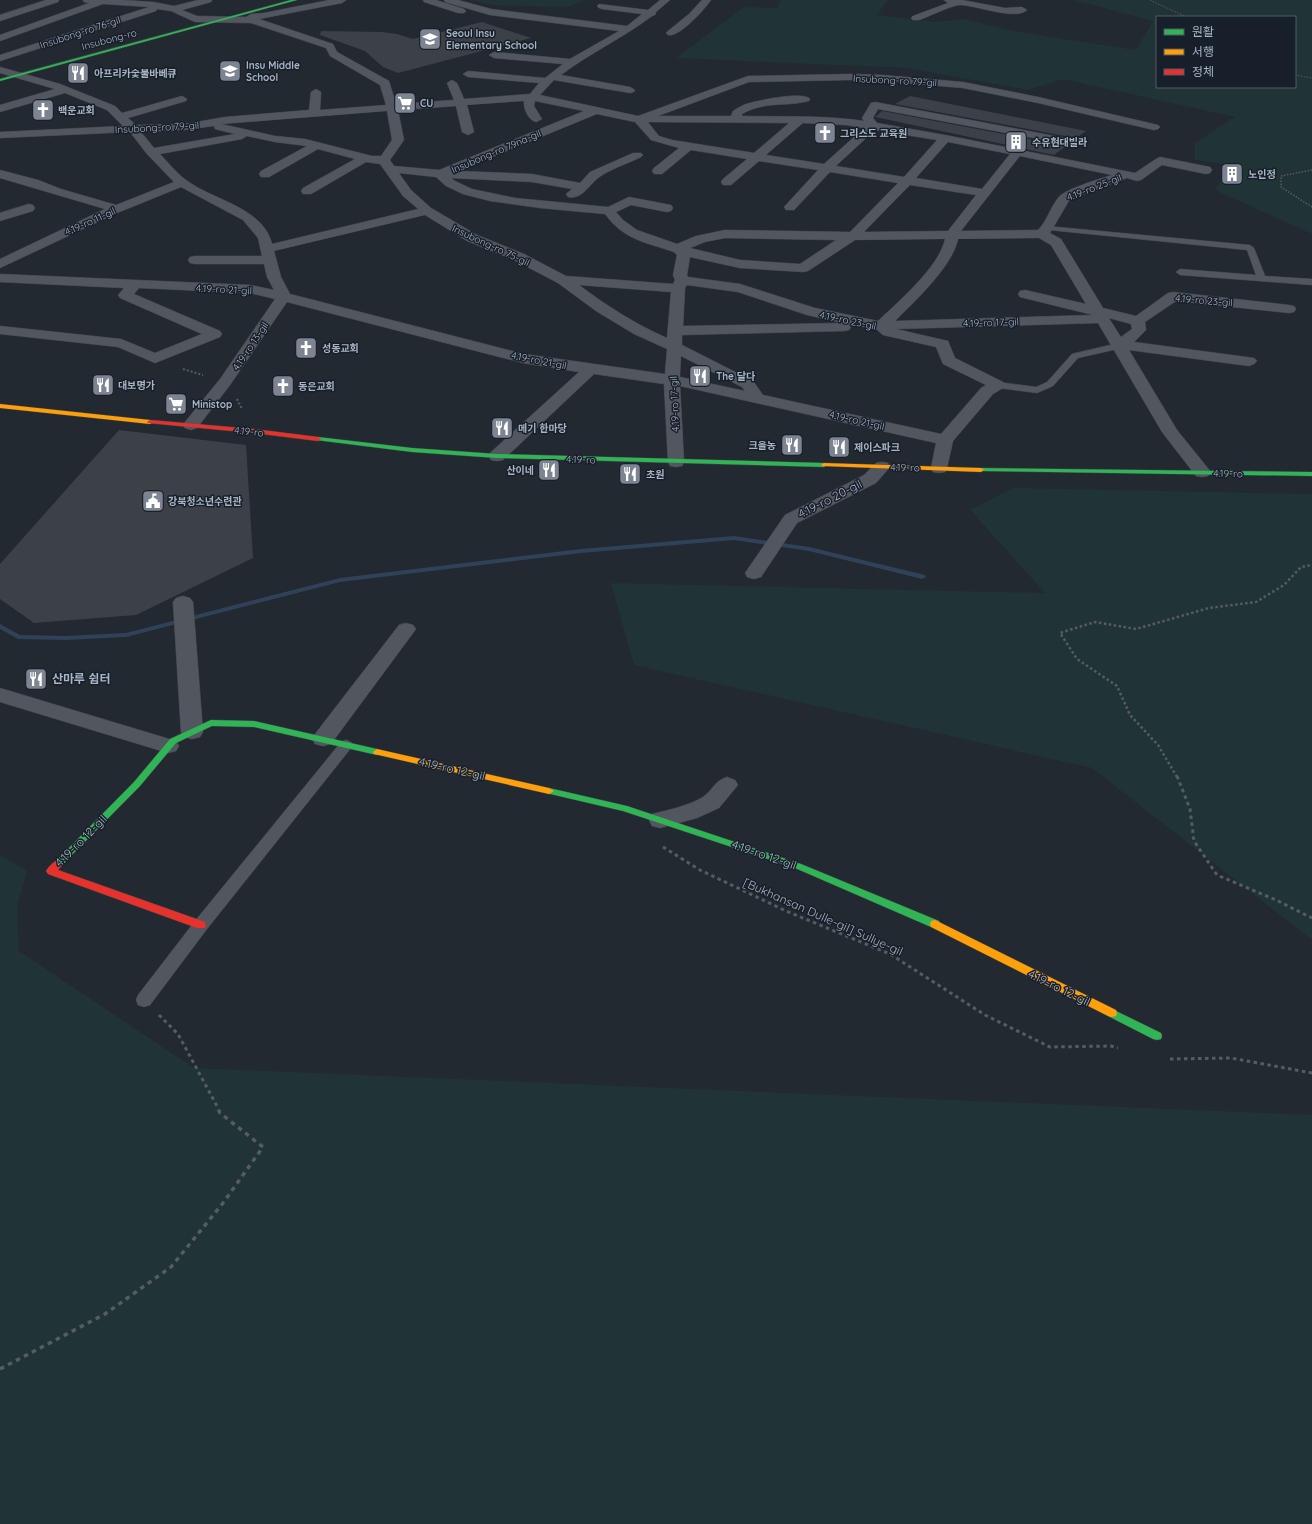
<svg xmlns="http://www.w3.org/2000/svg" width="1312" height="1524" font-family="Quicksand,'Noto Sans KR',sans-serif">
	<rect width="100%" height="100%" fill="#232930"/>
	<path fill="#203335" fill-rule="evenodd" d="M471,0H585L567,7L492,5Z
		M780,0H888L877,15L935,22L963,19L1013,31L1136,50L1153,21L1074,0H1312V234L1215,190L1231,165L1195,160V143L1235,117L1063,79L1028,90L907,68L676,58L744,7L778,8ZM1157,17H1295V87H1157Z
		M1013,488L1312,494V940L1092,768L634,665L611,583L1045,593L970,510Z
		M0,855L27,871L17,907L19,951L194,1068L1312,1115V1524H0Z"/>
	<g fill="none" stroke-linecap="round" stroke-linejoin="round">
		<path fill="#2f425a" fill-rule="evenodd" d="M734,536L809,547L925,575L926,577L922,579L809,551L734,540L581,553L340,582L126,637L66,640L18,639L0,629V624L20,635L66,636L126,633L340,578L581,549Z"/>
	</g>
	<path fill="#3c4148" d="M482,22L531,38L398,73L383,67L365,51L320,35L321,31L382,32L397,34L413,39Z
		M910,96L1086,131L1076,138L895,104Z
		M882,111L1066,146L1054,155L875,117Z
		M119,430L246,445L253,558L136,615L34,623L0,599V564Z"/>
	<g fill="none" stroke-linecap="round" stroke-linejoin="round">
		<g stroke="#3f444a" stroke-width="1">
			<path id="lane" d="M1046,226L1250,245L1254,248L1265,276L1312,279V285L1180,275L1176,272L1180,269L1256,275L1247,250L1049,230H1046Z
				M1119,343L1122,344L1124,346L1122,348L1078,358L1053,386L1037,393L998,388L993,385L998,382L1036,387L1047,382L1072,354Z
				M346,740L351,742L353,745L351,748L207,929L150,1005L144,1007L138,1005L136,1000L138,995L195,921L341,742Z"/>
		</g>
		<g stroke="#3f444a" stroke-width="1">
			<path id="street" d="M46,0H59L58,2L0,21V15Z
				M83,0H123L153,2L174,6L198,0H212L211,2L182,10L197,16L246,17L251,14L264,13L329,0H346L342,3L259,19L333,44L337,52L389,81L396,104L454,100L447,83L452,80L457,83L464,99L530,94L539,83L468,77L463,74L468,71L545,78L563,64L494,58L489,55L494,52L570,59L619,31L490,15L445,2L444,0H458L491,9L627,26L642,14L602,9L599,8L597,6L599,4L648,10L660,0H670L656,12L655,15L652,16C623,38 590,53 561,75L630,87L635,90L634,92L630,93L554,80L540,95L638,116L748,76L850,74L882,75L963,82L1038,97L1158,125L1160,127L1158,129L1154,130L1038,103L963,88L882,81L850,80L749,82L658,116H731L733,111C739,107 744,104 750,103C760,100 804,91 810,99L809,101C786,107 764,101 742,114V116C783,117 824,115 864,121L862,118L871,103L875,102L1076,140L1080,141L1082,143L1080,145L1076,146L878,109L873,118L877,123L945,135L1135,173L1156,159L1160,157L1210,167L1212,170L1210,173L1206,174L1162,165L1141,180L1137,181L1127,178L1070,199L1050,233L1061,239L1103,308L1136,316L1168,293L1173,292L1289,305L1294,306L1296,309L1294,312L1289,313L1176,301L1145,322L1146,330L1134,342L1254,358L1257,361L1254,364L1249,366L1129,350L1177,430L1211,472L1208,476L1202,477L1196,476L1162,432L1098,323L896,329L948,341L955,358L1003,382L1006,385L1003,388L993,394L953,441L947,468L945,472L939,473L933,472L931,468L936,443L680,386L684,462L682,466L676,467L670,466L668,462L664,384L594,374L503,460L497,461L491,460L489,456L491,452L579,372L523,363L287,302L230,385L197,428L191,430L185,428L183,425L185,422L220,379L275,299L250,293L139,288L134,294L220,331L222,334L220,337L155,363L118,347L0,334V326L121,339L155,353L202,334L120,298L118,295L124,288L0,282V274L250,285L274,290L267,277L264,264H195L190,263L188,260L190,257L195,256H262L258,238L243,220L181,187L117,213L0,268V259L105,209L0,178V170L38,180L61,189L116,205L174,182L147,154L130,132L0,138V132L123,126L107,110L65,93L0,112V105L55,89L0,73V67L60,84L115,106L122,113L182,96L187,99L186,101L128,118L136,125L185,124L225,117L309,110L311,92L316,89L321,92L320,110L386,105L380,85L330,56L326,48L251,23L195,22L171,11L157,9L156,11L0,61V55L149,7L103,4L0,41V35L89,3L84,2ZM524,101C523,108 528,120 536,122L542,119L534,106L535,101L584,111L439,170L394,166L390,160L404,140L398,110L456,106L462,132L468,135L474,132L467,105ZM387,111L392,140L381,156H372L305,139L275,136L221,124ZM597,114L635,122L651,140L679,148L654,168L652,171L654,174H662L691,150L747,159L723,179L721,182L723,185H731L759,161L818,170L784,207L786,210H794L830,172L898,183L850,232L725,230L696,236L677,244L637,230L623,220L616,212L631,205L667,212L671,211L673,208L671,205L629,197L608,207L515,198L472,189L455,181L451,178L532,182L572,189L566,194L568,197C582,200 589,185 598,178C608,170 629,163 641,157L643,155L641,153H633L590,172L580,183L532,174L458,171ZM648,122L789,123L754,153L672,140L659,136ZM803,123L846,125L864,128L824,164L766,155ZM214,126L215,129L235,134L154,148L141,132L185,130ZM875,130L937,140L904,177L836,166ZM247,136L275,142L307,146L261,171L259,174L261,177H269L318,149L355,159L303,188L301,191L303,194H311L366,162L380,164L403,196L418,209L272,244C263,207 212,200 186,180C176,173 168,162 160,154L242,139ZM948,142L1010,154L982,189L916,178ZM1020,156L1112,175C1100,179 1064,189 1058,198C1050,208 1047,221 1038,230L961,231ZM399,173L436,177L446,186L463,194L490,201L540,208L605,214C624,240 645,242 674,252L677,255L673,275L675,280L673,284L566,276L524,254L477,235L431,208L411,190ZM910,185L976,195L948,231L864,232ZM425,215L467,241L514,260L558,283L596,311L634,334L667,349L665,374L524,354L290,294L281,277L274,251ZM725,238L836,240L800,264L740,260L690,248L705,242ZM1039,238L1051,245L1086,304L1025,290L1020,291L1018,294L1020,297L1093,315L895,321C914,302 953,266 958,239ZM945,239C940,266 898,302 878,321L815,308L740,284L688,277L687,275L690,257L740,268L803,272L808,271L855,240ZM579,285L671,292L667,338C635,324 607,306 579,285ZM687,285L738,292L807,315L843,323L683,326L685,288ZM1109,318L1131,324L1132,329L1121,337ZM848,324L876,329L883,335L936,347L943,364L986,385L981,388L941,434L763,395L753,381L682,345V335L844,331L849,330L851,327ZM681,356L742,387L745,391L680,377Z
				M423,0H436L464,9L466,11L464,13H458L424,2Z
				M702,0H711C705,9 679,38 668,35L666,33L668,31L689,14Z
				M944,0H962L1005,8L1022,7L1027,10C1016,21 975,5 960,5C952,5 928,17 919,20H913L911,18L913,16L948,3Z
				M29,204L33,205L35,208L33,211L0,221V213Z
				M882,462L888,463L890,467L876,483L797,523L761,577L754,579L747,577L745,573L785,515L864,475L876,463Z
				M183,596L190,598L193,602L203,732L200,737L192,739L184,737L181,732L173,602L176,598Z
				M406,623L413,625L416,629L331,744L323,746L315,744L312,739L315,734L399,625Z
				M0,688L176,741L179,746L176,751L168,753L0,702Z
				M727,777L735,780L738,785L719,808L697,818L660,828L652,826L649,820L652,814C668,810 688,806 703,797C713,790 714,781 727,777Z"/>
		</g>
		<g stroke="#3f444a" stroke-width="1">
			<path id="fast" d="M291,0H297L0,81V79Z
				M318,437L412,448L497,454L824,463L827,465L824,467L497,458L412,452L316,440L315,439Z
				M981,468L1312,472V476L979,471L978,470Z
				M211,720L254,721L377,749L381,752L377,755L254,727L212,726L176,743L140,786L61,866H55L53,864L55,862L134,782L170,739Z
				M549,788L627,806L801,864L939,921L940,924L939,927H931L795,868L623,811L546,793L544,791Z
				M1112,1009L1161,1033L1162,1036L1161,1039L1157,1040L1153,1039L1108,1016L1107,1013L1108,1010Z"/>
		</g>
		<g stroke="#3f444a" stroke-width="1">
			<path id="slow" d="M0,404L150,420L153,422L150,424L0,408Z
				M824,463L981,468L984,470L981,472L822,466L821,465Z
				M377,749L549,788L554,791L549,794L374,754L373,752Z
				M935,920L1116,1010L1117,1013L1116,1016L1112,1017L1108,1016L931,927L930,924L931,921Z"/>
		</g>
		<g stroke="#3f444a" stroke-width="1">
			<path id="jam" d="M150,420L253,429L318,437L321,439L318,441L253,433L148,423L147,422Z
				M58,860L61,862L63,864L58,870L205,922L206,925L205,928H197L48,874L46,871C49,866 53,862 58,860Z"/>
		</g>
		<path stroke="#555c62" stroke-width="1" stroke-dasharray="1.5 1.5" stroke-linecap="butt" d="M1150,0L1186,17
			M1295,75L1312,78"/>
		<path stroke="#555c62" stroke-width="1.5" stroke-dasharray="1.5 1.5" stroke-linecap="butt" d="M1312,170L1281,176V187L1312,207"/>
		<path stroke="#555c62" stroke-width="2" stroke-dasharray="2 2" stroke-linecap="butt" d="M183,369L203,375
			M237,399L242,409"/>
		<path stroke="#555c62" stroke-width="2.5" stroke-dasharray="2.5 2.5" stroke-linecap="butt" d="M1177,777L1158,745L1130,715L1117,686L1077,659L1060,633L1095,622L1136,629L1209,608L1256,602L1284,585L1301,567L1312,565"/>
		<path stroke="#555c62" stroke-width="3" stroke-dasharray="3.5 3.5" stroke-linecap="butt" d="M1177,776L1190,809L1194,841L1217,875L1276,900L1312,918
			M663,847L700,870L786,911L890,954L985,1015L1050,1047L1111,1046L1118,1048
			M159,1015L178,1034L218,1108
			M1170,1059L1231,1058L1312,1073"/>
		<path stroke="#555c62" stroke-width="3.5" stroke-dasharray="4.5 4.5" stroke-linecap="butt" d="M0,1369L105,1314L171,1267L223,1203L263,1147L220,1113L217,1107"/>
		<use href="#lane" fill="#52575f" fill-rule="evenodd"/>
		<use href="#street" fill="#52575f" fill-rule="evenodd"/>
		<use href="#fast" fill="#30b455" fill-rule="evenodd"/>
		<use href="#slow" fill="#ff9f0a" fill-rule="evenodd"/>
		<use href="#jam" fill="#e5322d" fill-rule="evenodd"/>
	</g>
	<defs>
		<g id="school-square" transform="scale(1.15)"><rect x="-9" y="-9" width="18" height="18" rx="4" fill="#7b8490" stroke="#171f2a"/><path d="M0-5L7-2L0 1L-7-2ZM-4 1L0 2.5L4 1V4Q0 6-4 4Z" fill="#fff"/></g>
		<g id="restaurant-square" transform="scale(1.15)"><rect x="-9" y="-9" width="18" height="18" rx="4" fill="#7b8490" stroke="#171f2a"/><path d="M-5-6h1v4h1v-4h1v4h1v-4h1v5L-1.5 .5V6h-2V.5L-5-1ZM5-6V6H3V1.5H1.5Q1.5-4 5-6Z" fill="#fff"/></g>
		<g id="supermarket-square" transform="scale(1.15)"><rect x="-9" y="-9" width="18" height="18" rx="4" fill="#7b8490" stroke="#171f2a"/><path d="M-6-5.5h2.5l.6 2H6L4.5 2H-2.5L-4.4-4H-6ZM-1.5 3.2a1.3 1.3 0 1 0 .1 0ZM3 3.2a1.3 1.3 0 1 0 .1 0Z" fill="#fff"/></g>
		<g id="church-square" transform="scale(1.15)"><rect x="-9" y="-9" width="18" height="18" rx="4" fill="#7b8490" stroke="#171f2a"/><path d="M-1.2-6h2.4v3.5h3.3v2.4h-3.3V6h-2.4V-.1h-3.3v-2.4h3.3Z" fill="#fff"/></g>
		<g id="building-square" transform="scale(1.15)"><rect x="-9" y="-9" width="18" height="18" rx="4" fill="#7b8490" stroke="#171f2a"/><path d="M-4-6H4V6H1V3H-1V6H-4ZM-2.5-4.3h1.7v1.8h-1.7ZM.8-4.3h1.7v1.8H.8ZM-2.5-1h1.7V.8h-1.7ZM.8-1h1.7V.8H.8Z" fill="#fff"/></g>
		<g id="civic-square" transform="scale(1.15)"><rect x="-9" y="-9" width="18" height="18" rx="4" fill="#7b8490" stroke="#171f2a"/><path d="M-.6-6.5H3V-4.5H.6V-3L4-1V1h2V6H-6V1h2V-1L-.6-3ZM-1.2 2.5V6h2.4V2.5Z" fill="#fff"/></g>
	</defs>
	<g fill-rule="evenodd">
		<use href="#school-square" x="430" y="39"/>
		<use href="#school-square" x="230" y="71"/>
		<use href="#restaurant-square" x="78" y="73"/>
		<use href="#supermarket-square" x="405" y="103"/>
		<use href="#church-square" x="43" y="110"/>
		<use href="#church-square" x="825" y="133"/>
		<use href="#building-square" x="1016" y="142"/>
		<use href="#building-square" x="1232" y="174"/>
		<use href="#church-square" x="306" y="348"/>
		<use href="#restaurant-square" x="700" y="376"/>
		<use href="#restaurant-square" x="103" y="385"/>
		<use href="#church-square" x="283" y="386"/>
		<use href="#supermarket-square" x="176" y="404"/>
		<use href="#restaurant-square" x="502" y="428"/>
		<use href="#restaurant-square" x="792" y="445"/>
		<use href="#restaurant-square" x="839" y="447"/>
		<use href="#restaurant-square" x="549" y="470"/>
		<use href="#restaurant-square" x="630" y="474"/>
		<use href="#civic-square" x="153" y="501"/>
		<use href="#restaurant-square" x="36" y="679"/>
	</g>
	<g text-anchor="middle" stroke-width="3" stroke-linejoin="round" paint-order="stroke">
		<g font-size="10" fill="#aab5c4" stroke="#171f2a">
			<text transform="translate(80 32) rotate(-18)" y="4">Insubong-ro 76-gil</text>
			<text transform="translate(109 39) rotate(-15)" y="4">Insubong-ro</text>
			<text transform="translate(895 80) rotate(3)" y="4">Insubong-ro 79-gil</text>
			<text transform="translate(157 127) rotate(-3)" y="4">Insubong-ro 79-gil</text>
			<text transform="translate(496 151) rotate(-23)" y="4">Insubong-ro 79na-gil</text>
			<text transform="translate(1094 187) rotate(-21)" y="4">4.19-ro 25-gil</text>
			<text transform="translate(90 221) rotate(-24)" y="4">4.19-ro 11-gil</text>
			<text transform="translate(491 245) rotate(25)" y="4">Insubong-ro 75-gil</text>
			<text transform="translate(224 289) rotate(3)" y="4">4.19-ro 21-gil</text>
			<text transform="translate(1204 300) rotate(5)" y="4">4.19-ro 23-gil</text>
			<text transform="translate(848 320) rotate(12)" y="4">4.19-ro 23-gil</text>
			<text transform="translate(991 322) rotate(-2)" y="4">4.19-ro 17-gil</text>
			<text transform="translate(250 346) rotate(-56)" y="4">4.19-ro 13-gil</text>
			<text transform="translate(539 360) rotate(11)" y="4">4.19-ro 21-gil</text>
			<text transform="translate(674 404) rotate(-92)" y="4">4.19-ro 17-gil</text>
			<text transform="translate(857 420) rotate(13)" y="4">4.19-ro 21-gil</text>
			<text transform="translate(249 431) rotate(6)" y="4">4.19-ro</text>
			<text transform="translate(581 459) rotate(2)" y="4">4.19-ro</text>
			<text transform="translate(905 467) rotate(1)" y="4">4.19-ro</text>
			<text transform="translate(1228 473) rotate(1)" y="4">4.19-ro</text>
		</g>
		<g font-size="10" font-weight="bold" fill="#aab5c4" stroke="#171f2a" text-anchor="start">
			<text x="446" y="37">Seoul Insu<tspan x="446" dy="12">Elementary School</tspan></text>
			<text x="246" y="69">Insu Middle<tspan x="246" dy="12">School</tspan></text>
			<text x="94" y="77">아프리카숯불바베큐</text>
			<text x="420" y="107">CU</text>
			<text x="58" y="114">백운교회</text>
			<text x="840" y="137">그리스도 교육원</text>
			<text x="1032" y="146">수유현대빌라</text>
			<text x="1248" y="178">노인정</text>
			<text x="322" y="352">성동교회</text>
			<text x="716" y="380">The 달다</text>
			<text x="118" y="389">대보명가</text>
			<text x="298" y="390">동은교회</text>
			<text x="192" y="408">Ministop</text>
			<text x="518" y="432">메기 한마당</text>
			<text x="776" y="449" text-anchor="end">크을농</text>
			<text x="854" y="451">제이스파크</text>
			<text x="534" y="474" text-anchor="end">산이네</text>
			<text x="646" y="478">초원</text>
			<text x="168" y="505">강북청소년수련관</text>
		</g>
		<g font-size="12" fill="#aab5c4" stroke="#171f2a">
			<text transform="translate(830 499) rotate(-27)" y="4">4.19-ro 20-gil</text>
			<text transform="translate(452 769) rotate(13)" y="4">4.19-ro 12-gil</text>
			<text transform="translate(81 841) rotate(-45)" y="4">4.19-ro 12-gil</text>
			<text transform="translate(764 855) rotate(19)" y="4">4.19-ro 12-gil</text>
			<text transform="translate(823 917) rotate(24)" y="4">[Bukhansan Dulle-gil] Sullye-gil</text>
			<text transform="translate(1059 988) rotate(26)" y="4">4.19-ro 12-gil</text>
		</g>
		<g font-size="12" font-weight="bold" fill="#aab5c4" stroke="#171f2a" text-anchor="start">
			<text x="52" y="683">산마루 쉼터</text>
		</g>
	</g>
	<rect x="1156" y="16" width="140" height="72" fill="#171f2a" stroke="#525b68"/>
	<rect x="1164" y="29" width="20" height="6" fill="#30b455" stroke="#525b68"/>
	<text x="1192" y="36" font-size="12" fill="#aab5c4">원활</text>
	<rect x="1164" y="49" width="20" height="6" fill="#ff9f0a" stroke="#525b68"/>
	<text x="1192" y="56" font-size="12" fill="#aab5c4">서행</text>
	<rect x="1164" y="69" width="20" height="6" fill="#e5322d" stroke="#525b68"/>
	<text x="1192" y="76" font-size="12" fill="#aab5c4">정체</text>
</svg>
